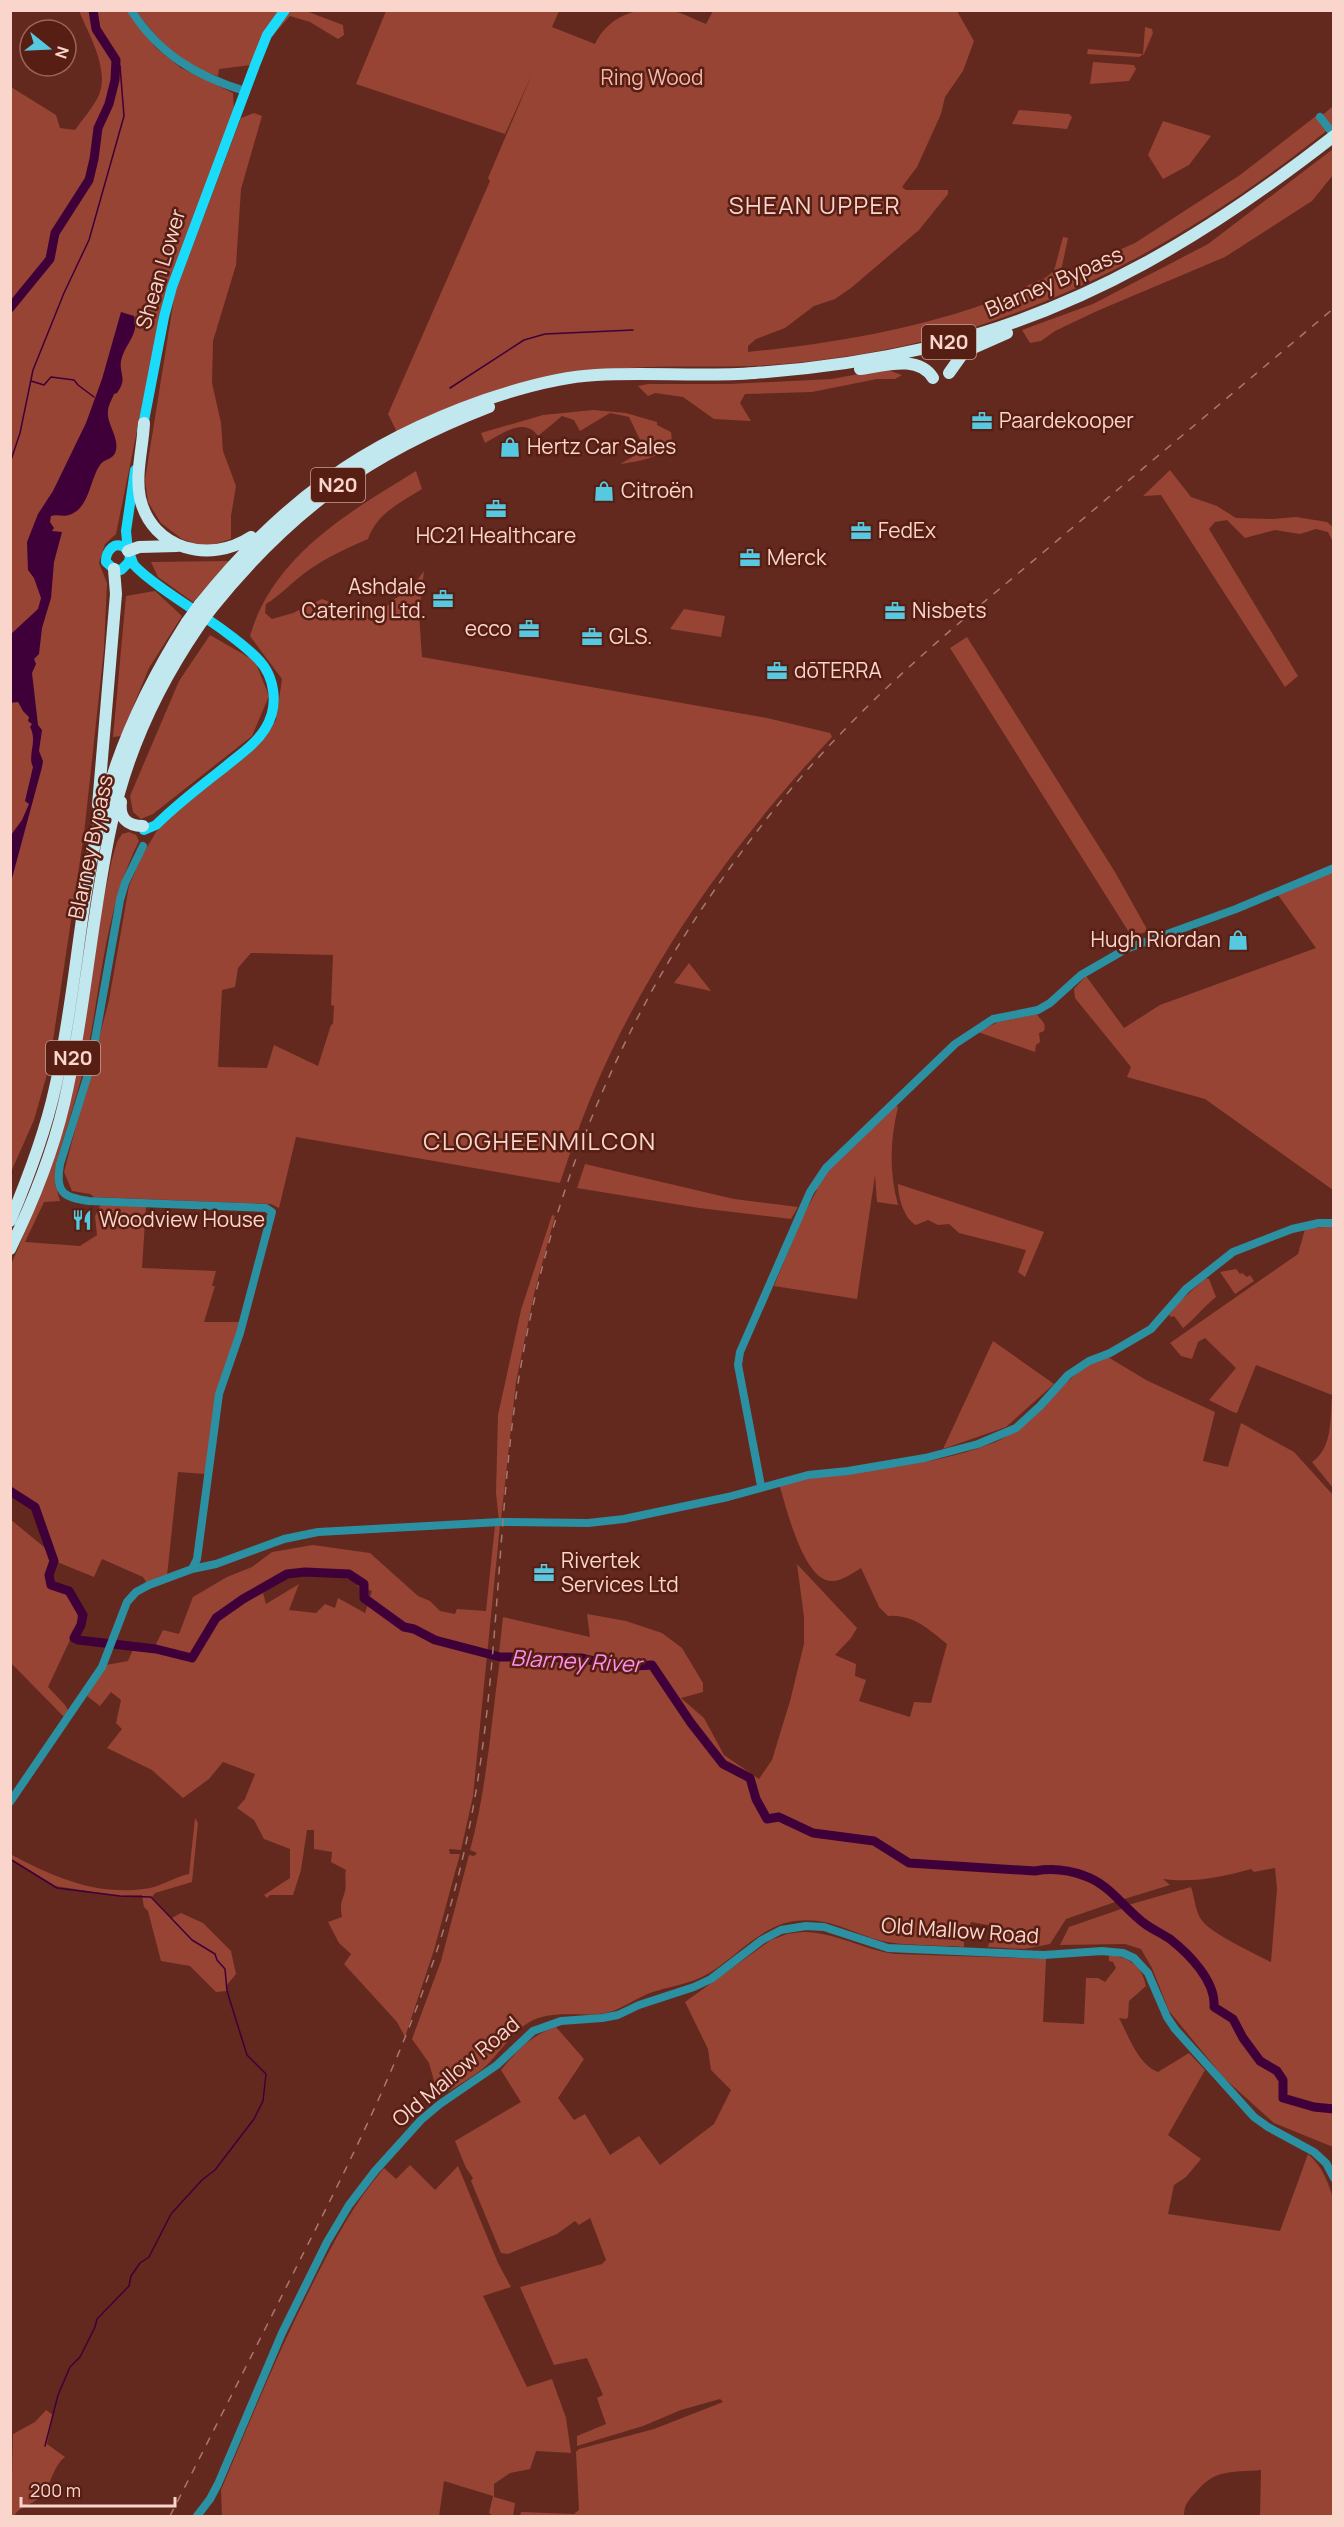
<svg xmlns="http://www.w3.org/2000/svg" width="1344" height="2527" font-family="Manrope,sans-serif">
	<rect width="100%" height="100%" fill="#63291e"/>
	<path fill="#974434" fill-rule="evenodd" d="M79,11H127L155,47L181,68L233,93L234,111L164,298L116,534L105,544L99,563L107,583L104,649L84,834L49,1067L34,1120L11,1172V87L56,115L60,128L75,130C82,120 91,110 97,99C112,73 89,35 79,11Z
		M136,11H281L251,65L219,69L218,76C182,67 157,39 136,11Z
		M289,11H306L343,25L344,35L338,39L310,22L290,16L267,42Z
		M386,11H559L552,27L595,44C610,14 639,6 671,11C683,12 695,20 706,24L713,11H957L974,41L963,71L945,97L941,114L917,167L902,187L906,190H948V194L919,230L851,288L835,299L814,306L785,328L756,339L748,346V352C827,344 907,331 982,305C1003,297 1024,287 1045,278L1054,271L1063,237L1068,238L1060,276L1135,243L1240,175L1316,116L1318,119L1333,106L1334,125C1193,238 1041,324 862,354C825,360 788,365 751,366C694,368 636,363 580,374C560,378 541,386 522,392C480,406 439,419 397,432L388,414L490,181L488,178L533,72L505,134L356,84Z
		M1145,27L1152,29L1153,33L1144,54L1139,57L1087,54L1088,49L1143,54Z
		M1093,62L1134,65L1136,69L1129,81L1090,84Z
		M1019,110L1069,114L1072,117L1067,129L1012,124Z
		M254,113L262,116L241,189L236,265L213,341L212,383L221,423L223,451L236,486L231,516V539L205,547L182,539L161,523L148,502L145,480L175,292L241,118Z
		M1163,121L1211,136L1189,165L1163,179L1148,155Z
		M1333,149V175L1312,201L1225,257L1097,311L1055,331L1041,341L1030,343L1022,330L1093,304L1208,244Z
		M885,369L902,375L895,379H877L812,392L745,394L740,403L751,421L714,419L683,397L655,393L648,396L638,386L648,384H729L832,379Z
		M593,410L626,413L657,422V425L671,432L672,442C659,459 640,461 620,464L645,450L629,417L610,413L580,431L574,420L562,416L538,436C524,416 502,434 485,443L481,433L543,415Z
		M1170,470L1191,497L1217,506L1236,518L1273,519L1296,517L1327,522L1333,527V542L1328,532L1316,529L1300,534L1275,530L1245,538L1227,520L1215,522L1209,529L1298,676L1285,687L1161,495L1143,496Z
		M416,471L422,489C400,503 377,513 368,539C347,548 325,558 306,572C292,582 281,595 266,604L265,613L272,619L293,613L322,599L330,602L333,608L343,610L389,605C393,598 398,598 404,593C412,587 418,579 424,571L419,614L422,657L767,718L830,733L832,737C732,844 645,965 589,1102C578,1129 569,1156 560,1183L296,1137L279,1208L271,1204L94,1197L90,1194L72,1191L64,1172L109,1000L129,886L142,856L156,832L174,813L270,730L276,720L282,679L250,636C273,556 349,512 416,471ZM251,953L333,955L331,1005L334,1006L333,1024L331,1025L318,1066L274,1045L267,1068L218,1067L222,990L235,987L238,968Z
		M229,561L193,602L158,577L151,562Z
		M155,591L182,616L149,668L121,736L113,737L126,596Z
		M684,609L725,616L721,637L670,629Z
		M210,635L255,661L269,696L252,736L153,814L141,819L133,812L130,796L179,681Z
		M967,637L1115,872L1148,931L1132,937L950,648Z
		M129,832L136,835L139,841C106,907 102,978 88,1049C80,1091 64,1131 55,1173V1183L60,1201L44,1202L25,1242L80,1246L97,1235L95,1216L102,1202L146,1206L142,1268L216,1271L212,1286H215L204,1322H243L227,1369L205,1474L178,1472L167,1576L146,1582L143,1577L102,1559L94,1577L57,1562L51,1554L47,1573L48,1584C52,1588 56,1587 61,1590C73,1596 80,1612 77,1625L48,1687L65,1705L69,1712L65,1718L11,1663L10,1519L50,1552L35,1507L11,1492V1265L46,1181L112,859L117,842L122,834Z
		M1333,872V1190L1205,1099L1127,1077L1131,1067L1075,998L1074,989L1086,976L1124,1028L1160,1005L1316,948L1278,895Z
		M689,963L711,991L674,983Z
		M1037,1014C1040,1021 1047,1021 1044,1031L1039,1033L1040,1042L1036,1045L1035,1052L978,1032L998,1022Z
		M894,1105L898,1107C890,1141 889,1171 898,1205L877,1202L875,1175L857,1299L774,1286L803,1216L817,1190L815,1188L824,1174Z
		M585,1164L734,1199L798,1207L791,1219L699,1208L577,1188Z
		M898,1184L1044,1232L1025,1277L1018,1272L1026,1250L959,1233L949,1224L938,1225L928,1220L916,1225C904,1219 898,1197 898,1184Z
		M552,1215L555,1216L534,1294L516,1382L501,1520L499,1521L496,1493L498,1415L521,1310Z
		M1333,1226V1488L1312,1462C1333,1448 1330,1418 1332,1395L1256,1365L1237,1413L1233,1412L1209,1400L1236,1368L1205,1338L1198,1342L1192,1359L1181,1356L1170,1343L1298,1254L1305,1229Z
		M1236,1269L1240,1274L1242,1273L1247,1277L1250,1275L1254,1281L1235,1294L1220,1272Z
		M1206,1278L1209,1279L1216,1297C1203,1307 1196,1318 1183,1328L1174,1316L1171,1317L1169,1315L1179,1302Z
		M993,1341L1054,1384L1006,1427L943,1449Z
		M1108,1357L1146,1380L1215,1412L1203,1461L1228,1467L1241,1423L1294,1452L1333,1495V2147L1274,2123L1224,2078L1169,2011L1152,1968L1141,1949L1125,1944L1060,1945L1069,1927L1124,1908L1128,1913L1133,1912L1128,1905L1191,1887C1195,1898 1195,1914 1204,1923C1215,1935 1255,1954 1271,1962L1277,1889L1275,1868L1254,1872L1251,1869C1222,1877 1195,1883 1163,1879L1170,1885L1121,1900L1090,1878L1050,1869L1085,1879L1118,1901L1066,1919L1050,1944L1024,1949L988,1947L993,1926L971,1922L969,1930L960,1928L956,1932L957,1939L964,1942V1947C941,1945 903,1946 882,1941C851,1933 830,1917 795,1921C758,1926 734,1961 702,1977C685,1985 667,1987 650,1993C637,1998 626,2006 613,2011C586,2020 555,2007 528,2023C513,2032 500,2052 487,2065C475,2076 460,2084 446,2093L436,2088L429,2063L412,2039L441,1961L469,1855L474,1856L477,1853L470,1850C487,1788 491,1723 500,1659L580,1661L619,1669L651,1667L716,1758L723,1765L749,1778L757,1804L766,1820L779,1818L812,1835L874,1842L899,1857V1854L877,1840L813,1831L780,1815L767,1818L758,1799L751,1776L725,1762L652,1663L620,1665L584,1655L499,1653L503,1617L590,1637L587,1614L626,1621L662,1633L682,1648L703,1683V1692L681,1698L704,1718L724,1755L759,1779L772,1760L790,1701L804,1644V1617L797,1564L857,1628L851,1638L835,1655L856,1664L855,1676L866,1680L859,1701L910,1717L914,1702L931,1703L947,1644C928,1629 913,1614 888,1616L879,1607L861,1568C853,1573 840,1582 831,1581C803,1580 786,1506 779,1484C849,1470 926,1469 993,1443C1035,1427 1071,1363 1108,1357Z
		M495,1525H500L473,1796L461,1850L449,1849L450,1854H460L434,1950L405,2037L397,2022L344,1964L351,1954L339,1943L328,1922L342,1917C340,1902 341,1905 345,1891C347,1885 344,1878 346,1870L331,1862L332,1852L314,1849V1830H307L301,1870L293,1895H270L267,1898L264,1895L290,1878V1849L264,1839L254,1820L237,1808L245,1799L255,1774L223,1762L209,1779L183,1798L152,1770L107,1748L122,1729L116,1723L121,1700L111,1692L100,1706L87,1696L106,1665L128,1661L135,1645L155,1646L163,1630L179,1634L193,1597L227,1577L252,1567L272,1552L313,1545L370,1553L418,1596L430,1601L440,1611L455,1614L457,1609L486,1611ZM305,1573L331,1575L358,1581L357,1586L372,1591L365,1613L338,1598L335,1608L325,1604L316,1613L289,1610L299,1584L266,1604L263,1593L286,1578Z
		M195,1818L198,1823L192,1882L155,1893L152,1897L172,1918L181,1913L203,1923L231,1951L236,1974L226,1986L227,1991L216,1992L190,1966L161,1961L148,1911L144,1907L142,1895L120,1896L55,1886L11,1859L12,1855C55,1878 100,1897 150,1888C163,1885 175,1877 189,1874Z
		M803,1932C835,1932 864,1950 895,1954L1046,1959L1043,2022L1084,2024L1086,1978H1098L1105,1982L1116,1968L1113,1962L1109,1961V1955C1130,1957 1142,1966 1146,1986L1129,2001L1128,2017L1126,2019L1119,2018C1129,2037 1138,2064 1158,2072L1189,2053L1205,2070L1168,2135L1201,2159L1186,2177L1174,2185L1168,2214L1280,2231L1308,2154C1323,2167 1328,2182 1334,2201L1333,2516H1260L1261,2470C1232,2473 1216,2468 1196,2492C1188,2501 1184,2504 1184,2516H520L521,2512L574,2514L579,2510L576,2452L579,2449L654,2429L723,2402L720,2399L681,2410L643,2426L577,2446V2436L606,2424L597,2398L603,2395L587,2358L554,2365L520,2287L602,2264L606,2260L591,2220L590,2218L579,2225L575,2221L557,2234L508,2254L501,2253L471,2181L473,2178L466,2168L455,2141L521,2102L501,2070C518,2050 531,2035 556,2027L584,2059L558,2098L574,2120L585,2114L610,2155L639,2136L660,2165L714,2124L731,2090L711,2070L708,2049L685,2002L771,1940L787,1934Z
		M410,2165L435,2190L458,2166L498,2263L511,2287L483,2296L527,2387L552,2379L566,2418L571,2453L536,2451L530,2469L510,2473L494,2484V2497L515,2503L513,2516H493L489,2513L493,2496L444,2481L439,2516H222L221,2490C250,2421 278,2352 312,2285C333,2243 353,2204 384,2168L396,2179Z
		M46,2410L53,2415L47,2444L65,2457C52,2467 52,2485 40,2497C32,2505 19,2506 14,2516H11L13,2434L35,2422Z"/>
	<path fill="#3f0039" d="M121,312L134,316C140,335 124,344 121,361C119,375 128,378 117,393L114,394C112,399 108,406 108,411C106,423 119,437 116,450C114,460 105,458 100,465C89,481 90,508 69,515C64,517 57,514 51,516L50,522L54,528L52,531L62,532L54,562L51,598L42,628L39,654L34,659L36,664L32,673L38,725L42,730L39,751L43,761L42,767L11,882V835L22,820L29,804L25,801L33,767C27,756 38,741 30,727L32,724L28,721L29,717L23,711L18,702L10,703L11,634L38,609L41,598L34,578L28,570L27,542L38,514L53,491L86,423L102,379Z"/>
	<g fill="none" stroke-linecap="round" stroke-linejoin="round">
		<path stroke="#3f0039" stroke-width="1.5" d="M31,381L44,385L51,377L74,380L78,385L94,397
			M450,388L524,340L545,334L633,330
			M10,463L20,433L33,370L64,293L89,240L124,116L120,66L116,60
			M10,1176L12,1172
			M10,1859L57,1888L120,1896L151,1897L192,1940L215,1954L217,1960L225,1969L227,1991L247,2055L266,2074L263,2101L254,2119L215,2170L202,2180L171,2214L149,2257L140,2263L131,2276L129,2286L97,2319L95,2327L80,2357L70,2367L58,2395L45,2446"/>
		<path stroke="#3f0039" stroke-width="9" d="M10,308L50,259L55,233L89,180L94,159L98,128L109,104L115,80L116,60L96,29L93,10
			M10,1491L35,1507L54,1561L49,1575L51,1585L69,1591L83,1615L81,1625L74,1638L78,1640L156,1649L192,1658L216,1618L243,1599L287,1574L305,1572L349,1574L364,1584V1598L404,1627L414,1629L435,1640L500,1657L581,1658L620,1667L652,1665L691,1723L723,1764L750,1778L756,1799L767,1819L779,1817L813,1833L874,1841L909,1863L1035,1871C1052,1868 1069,1870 1085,1876C1108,1884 1121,1904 1139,1919C1148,1928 1160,1932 1170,1939C1189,1954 1216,1981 1214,2007L1233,2019L1243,2038L1260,2061L1277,2071L1283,2080V2098L1314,2107L1334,2109"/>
		<path stroke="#2b90a2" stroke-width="8" d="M131,10C159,54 196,76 245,91
			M1320,117L1334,135
			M143,846L125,883L120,900L90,1068L60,1164C55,1193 63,1197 89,1201L266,1208L272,1212L240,1333L219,1394L197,1559L192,1569
			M761,1486L738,1365L740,1352L810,1192L826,1168L955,1044L993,1019L1038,1010L1050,1003L1081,975L1126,949L1236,909L1334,868
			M10,1802L102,1667L127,1602L136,1592L149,1585L192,1569L216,1564L284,1539L318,1532L500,1522L588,1523L624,1519L728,1497L808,1475L848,1471L925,1458L978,1444L1016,1428L1040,1406L1068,1375L1089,1361L1110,1353L1151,1329L1186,1289L1233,1252L1292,1229L1319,1223H1334
			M197,2516L210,2499L218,2484L282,2333L327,2242L349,2205L375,2171L421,2120L440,2104L497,2065L533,2031L561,2021L602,2018L618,2015L639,2005L694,1987L711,1979L762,1940L781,1930L806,1926L824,1927L888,1948L1044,1955L1102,1951L1123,1953L1134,1958L1148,1973L1167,2017L1175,2029L1254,2117L1268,2127L1314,2152L1326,2163L1334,2178"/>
		<path stroke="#1adcfa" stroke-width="10" d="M142,431L164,317L172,287L255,65L267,35L285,10
			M128,551L126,531L135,470
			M130,555L129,562L121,570L114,569L106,562C105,551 116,539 126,549C131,553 131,560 134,565C143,575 155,583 166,591C194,611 233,634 257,658C276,677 279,707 265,729C255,745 239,755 225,767C202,785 177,804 156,825L144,830"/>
		<path stroke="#c1e7ef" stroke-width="12" d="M860,369C884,366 918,354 933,378
			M949,373L964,352L1007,333
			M144,423C143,447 135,474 140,498C152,550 210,564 251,537
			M128,551L139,547L177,546
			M200,604C281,503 362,443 485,400C520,388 559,377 596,375C649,372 703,377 755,373C814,369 874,360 931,347C1085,310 1211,232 1334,136
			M211,609C291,509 370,453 489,407
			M121,802C119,818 127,826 143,826
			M98,805L116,594L114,569
			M10,1221C28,1178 45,1134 55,1088C75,1000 79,908 100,820C117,748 148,683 187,622
			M10,1249C33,1202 52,1155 64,1104C85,1013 91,918 111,826C126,754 157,687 198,627"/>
		<path stroke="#a8786e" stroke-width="1.5" stroke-dasharray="8 8" stroke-linecap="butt" d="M170,2516C215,2428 260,2339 305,2250C369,2125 429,2001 461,1865C496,1721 495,1572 512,1426C532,1263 585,1103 669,961C720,876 781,794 850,724C917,655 992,596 1065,534C1154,459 1244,384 1334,308"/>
		<path stroke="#c1e7ef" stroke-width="12" d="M187,622L200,604
			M198,627L211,609"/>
	</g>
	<defs>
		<g id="office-bare" transform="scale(1.62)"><path d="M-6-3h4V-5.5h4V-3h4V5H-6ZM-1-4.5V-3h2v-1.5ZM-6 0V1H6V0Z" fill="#56c9e0" stroke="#571e13" stroke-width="2.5" paint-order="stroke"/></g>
		<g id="shop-bare" transform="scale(1.62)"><path d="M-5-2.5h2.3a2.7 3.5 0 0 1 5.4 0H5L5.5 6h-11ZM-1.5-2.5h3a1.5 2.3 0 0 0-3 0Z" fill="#56c9e0" stroke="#571e13" stroke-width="2.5" paint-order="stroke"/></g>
		<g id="restaurant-bare" transform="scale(1.62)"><path d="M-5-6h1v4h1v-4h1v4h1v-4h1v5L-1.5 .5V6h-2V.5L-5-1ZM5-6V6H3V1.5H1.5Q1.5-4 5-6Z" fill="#56c9e0" stroke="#571e13" stroke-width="2.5" paint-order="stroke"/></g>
	</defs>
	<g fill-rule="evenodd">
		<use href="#office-bare" x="982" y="421"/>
		<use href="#shop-bare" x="510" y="447"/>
		<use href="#shop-bare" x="604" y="491"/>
		<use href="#office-bare" x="496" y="509"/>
		<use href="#office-bare" x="861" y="531"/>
		<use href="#office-bare" x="750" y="558"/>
		<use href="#office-bare" x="443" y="599"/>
		<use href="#office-bare" x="895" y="611"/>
		<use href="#office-bare" x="529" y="629"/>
		<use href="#office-bare" x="592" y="637"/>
		<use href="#office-bare" x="777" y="671"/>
		<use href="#shop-bare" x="1238" y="940"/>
		<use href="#restaurant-bare" x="82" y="1220"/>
		<use href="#office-bare" x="544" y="1573"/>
	</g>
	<g text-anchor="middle" stroke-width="5" stroke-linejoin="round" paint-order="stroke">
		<g fill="#571e13" stroke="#c99e94" stroke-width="1.5">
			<rect x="922" y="325" width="54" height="34" rx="4.5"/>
			<rect x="311" y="468" width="54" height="34" rx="4.5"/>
			<rect x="46" y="1041" width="54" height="34" rx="4.5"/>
		</g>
		<g font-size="20" font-weight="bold" fill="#fad5cc">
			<text x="949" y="349">N20</text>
			<text x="338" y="492">N20</text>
			<text x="73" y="1065">N20</text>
		</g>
		<g font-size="21" fill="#f4b9ac" stroke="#571e13">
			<text x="652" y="85">Ring Wood</text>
		</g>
		<g font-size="21" fill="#fad5cc" stroke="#571e13">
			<text transform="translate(161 269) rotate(-73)" y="7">Shean Lower</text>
			<text transform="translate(1054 282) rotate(-23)" y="7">Blarney Bypass</text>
			<text transform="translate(91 847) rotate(-78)" y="7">Blarney Bypass</text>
			<text transform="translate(960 1931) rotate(4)" y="7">Old Mallow Road</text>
			<text transform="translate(456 2072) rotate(-40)" y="7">Old Mallow Road</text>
		</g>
		<g font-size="21" fill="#fad5cc" stroke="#571e13" text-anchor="start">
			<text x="999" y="428">Paardekooper</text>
			<text x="527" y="454">Hertz Car Sales</text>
			<text x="621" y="498">Citroën</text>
			<text x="878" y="538">FedEx</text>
			<text x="496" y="543" text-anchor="middle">HC21 Healthcare</text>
			<text x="767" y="565">Merck</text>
			<text x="426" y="594" text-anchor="end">Ashdale<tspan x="426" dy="24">Catering Ltd.</tspan></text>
			<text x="912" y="618">Nisbets</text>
			<text x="512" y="636" text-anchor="end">ecco</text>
			<text x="609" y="644">GLS.</text>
			<text x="794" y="678">dōTERRA</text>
			<text x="1221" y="947" text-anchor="end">Hugh Riordan</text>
			<text x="99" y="1227">Woodview House</text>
			<text x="561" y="1568">Rivertek<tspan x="561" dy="24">Services Ltd</tspan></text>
		</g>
		<g font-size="22" font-style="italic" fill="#ff8fef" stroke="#571e13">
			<text transform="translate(576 1661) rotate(3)" y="8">Blarney River</text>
		</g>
		<g font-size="24" letter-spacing="1.5" fill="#fad5cc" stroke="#571e13">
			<text x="815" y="214">SHEAN UPPER</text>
			<text x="540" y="1150">CLOGHEENMILCON</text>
		</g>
	</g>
	<rect width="1344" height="2527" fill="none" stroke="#fad5cc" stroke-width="24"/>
	<g transform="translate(48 48) rotate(108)"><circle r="28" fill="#571e13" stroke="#98675d" stroke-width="1.5"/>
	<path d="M0-4.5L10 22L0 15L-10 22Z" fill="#56c9e0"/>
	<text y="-9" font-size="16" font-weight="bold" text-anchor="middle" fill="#fad5cc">N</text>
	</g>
	<path d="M21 2497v9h154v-9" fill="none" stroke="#fad5cc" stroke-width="3"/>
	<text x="30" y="2497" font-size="18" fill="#fad5cc" stroke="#571e13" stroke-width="4.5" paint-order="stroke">200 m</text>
</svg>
